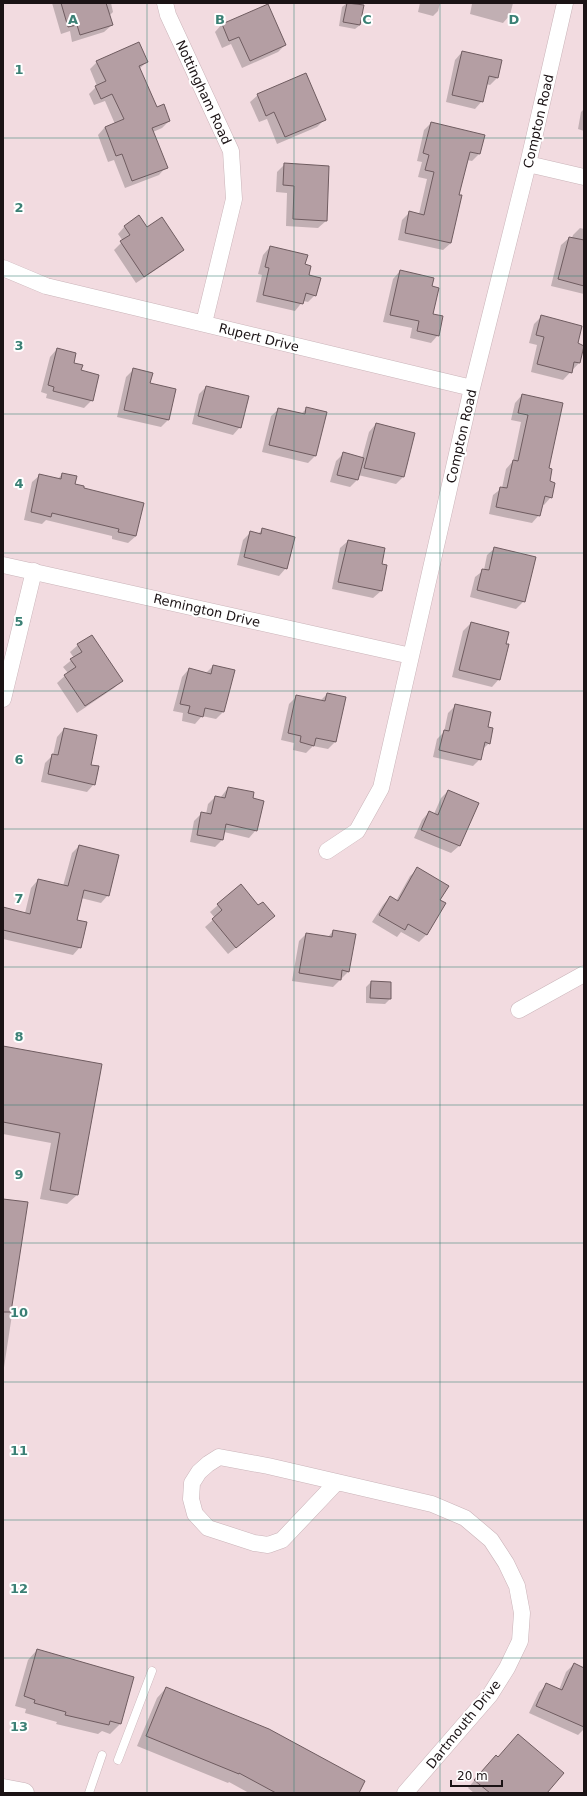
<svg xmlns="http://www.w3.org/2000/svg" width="587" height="1796" font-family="'DejaVu Sans',sans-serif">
	<rect width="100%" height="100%" fill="#f2dbe0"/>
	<path fill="#0003" d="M52,3H111L113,12L109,16L112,25L104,32L72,42L70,31L61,34Z
		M347,3L363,6L360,25L355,29L339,26L342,7Z
		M420,3H440L438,11L433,16L418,12Z
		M467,3H513L510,15L503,23L470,14L472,4Z
		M222,24L285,45L278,52L242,68L231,44L222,48L215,32Z
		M462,52L497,78L490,85L486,84L482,101L475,109L446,102L455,60Z
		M97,62H147L139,69L156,108L169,121L162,128L153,132L166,167L159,175L125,188L114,160L108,162L98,135L105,127L115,124L105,101L94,105L89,94L97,86L90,69Z
		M258,95L324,120L317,127L277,144L267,119L259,122L250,102Z
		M584,109V131L578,129L581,112Z
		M431,123L479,154L472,161L467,160L458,196L451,243L443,250L398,240L402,220L410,212L419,214L427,179L418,177L422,162L417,161L424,130Z
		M285,164L326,221L318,228L286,226L287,193L276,192L277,172Z
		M125,226L182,250L175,257L136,283L114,250L123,241L118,234Z
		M580,228L584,229V294L551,286L561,245L569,238H572L573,235Z
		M270,247L304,265L315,295L308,302L303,301L295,311L256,302L262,275L258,274L263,255Z
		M400,271L431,287L432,314L438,335L431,343L410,338L412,328L383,322L393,279Z
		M541,317L576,344L579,363L563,380L531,372L537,345L529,343L534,324Z
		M57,349L80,371L92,400L84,408L46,398L47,394L41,392L50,357Z
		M133,370L169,419L161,427L117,417L126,377Z
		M206,387L240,427L233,435L192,424L199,394Z
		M522,395L548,469L551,497L544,505L542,504L539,515L532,523L489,514L493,495L502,488L506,469L513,461L521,422L511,420L515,403Z
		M307,408L325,412L315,456L308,463L262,452L271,416L279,409L301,414Z
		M376,424L403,477L396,484L358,475L357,480L350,487L330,482L336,461L343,454L362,458L369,432Z
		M62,474L74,484L82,489L136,536L128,543L112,539V536L46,520L42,524L24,520L32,482L40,475L58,479Z
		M262,530L286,568L279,576L237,565L243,540L251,532L258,534Z
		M348,541L381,565V591L373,598L332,589L340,548Z
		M495,548L524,601L516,609L470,597L475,577L484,570L487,555Z
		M471,623L499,679L492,687L452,677L463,631Z
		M92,636L121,681L114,688L77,713L57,683L68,673L63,667L74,658L70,652L78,645Z
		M213,666L233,671L223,712L216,719L202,716L195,724L182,721L183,713L173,711L182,677L189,669L206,673Z
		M327,694L335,742L328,749L313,746L306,753L293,750L294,743L281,740L289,704L297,696L320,701Z
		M455,706L486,728L489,743L482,750L480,759L473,766L433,757L437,739L444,732L448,713Z
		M64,729L90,765L94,784L87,792L41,782L45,763L53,755L57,737Z
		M228,788L252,799L256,830L249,838L224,832L222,840L215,847L190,842L194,821L202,813L206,814L208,804L215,797L220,798Z
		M448,791L477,803L459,846L451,853L414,838L422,820L429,812L434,814L441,798Z
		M79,846L108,895L101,903L81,898L76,921L80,947L73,955L3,939V908L25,913L31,888L38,880L63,886L72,853Z
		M418,869L439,901L444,904L426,935L419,942L401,932L397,937L372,922L383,905L390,897L396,901L410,876Z
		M241,885L266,923L228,954L205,927L215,918L210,912Z
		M333,931L349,971L333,987L292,981L299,941L306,934L328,937Z
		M371,982L390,983V999L385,1004L366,1003V987Z
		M3,1047L101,1065L77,1195L67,1204L40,1199L51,1143L3,1134Z
		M3,1200L10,1308H13L3,1374Z
		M37,1650L133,1677L120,1724L110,1734L102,1731L98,1734L56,1724L57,1722L25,1713L26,1709L15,1706L28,1660Z
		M574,1664L584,1669V1729L578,1735L529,1713L539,1692L546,1685L559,1690L566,1672Z
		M166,1688L357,1793H249L229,1782L228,1783L137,1746L157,1698Z
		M488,1764L546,1793H474L468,1788Z"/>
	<path fill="#b49ea3" stroke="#6f5c60" d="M61,3H106L113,25L80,35L77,25L68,27Z
		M347,3L364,5L360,25L343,22Z
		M268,4L286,45L250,61L239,37L229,41L222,24Z
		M139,42L148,62L139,66L157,107L164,104L170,121L152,128L168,168L132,181L122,154L116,156L105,127L124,119L112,94L101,99L95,86L106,81L96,61Z
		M462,51L502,60L498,78L489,76L483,102L452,95Z
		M306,73L326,120L285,137L274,112L266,116L257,94Z
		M431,122L485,135L480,154L470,152L459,195H462L451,243L405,233L409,211L424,215L434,172L425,170L429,155L423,153Z
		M284,163L329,166L327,221L293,219L294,186L283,185Z
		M139,215L147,227L162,217L184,250L144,277L120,241L130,235L124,226Z
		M569,237L584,240V286L558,279Z
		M270,246L308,255L305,264L311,266L309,275L321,278L316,296L306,293L303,304L263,295L269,268L265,267Z
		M400,270L434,278L432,286L439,288L433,314L443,316L439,336L417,331L419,321L390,315Z
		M541,315L582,326L578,343L584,346L580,363L574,362L572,373L537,364L544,337L536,335Z
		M57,348L76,353L74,363L83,365L81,370L99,375L93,401L53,391L54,387L48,385Z
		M133,368L153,373L150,383L176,389L169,420L124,410Z
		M206,386L249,396L241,428L198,416Z
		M522,394L563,403L549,468L552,469L550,481L555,483L552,498L545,496L540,516L496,507L500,487L507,488L513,460L518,461L528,415L518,413Z
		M306,407L327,412L316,456L269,445L278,408L305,414Z
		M376,423L415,433L404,477L364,468Z
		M343,452L364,458L358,480L337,475Z
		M62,473L77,476L75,484L84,486V488L144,503L136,536L118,532L119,529L52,513L51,517L31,512L39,474L61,479Z
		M262,528L295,537L287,569L244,557L250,531L261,534Z
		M348,540L385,548L382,564L387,565L382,591L338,582Z
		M494,547L536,557L525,602L477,590L482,569L489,570Z
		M471,622L509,632L506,644H509L500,680L459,670Z
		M92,635L123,681L85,706L64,675L76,667L70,659L82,652L77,644Z
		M213,665L235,670L224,712L205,708L203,717L188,713L190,706L180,704L189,668L211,674Z
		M327,693L346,697L336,742L316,738L314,746L300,742L301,736L288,733L296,695L325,701Z
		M455,704L491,712L488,727L493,728L490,744L485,742L481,760L439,750L444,730L449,731Z
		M64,728L97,735L91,765L99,766L95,785L48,774L52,754L58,755Z
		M228,787L254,792L253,798L264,801L257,831L226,824L223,840L197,835L201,812L211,814L215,796L225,798Z
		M448,790L479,803L460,846L421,830L429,811L438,815Z
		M79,845L119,855L109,896L84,890L77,920L87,922L81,948L3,930V907L30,914L38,879L68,886Z
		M417,867L449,886L440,900L446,903L427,935L408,924L405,930L379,915L390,896L398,901Z
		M241,884L258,905L263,902L275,916L236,948L212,919L222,910L217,904Z
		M333,930L356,934L349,972L342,970L341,980L299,973L306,933L332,937Z
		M371,981L391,982V999L370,998Z
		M3,1046L102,1064L78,1195L50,1190L60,1133L3,1122Z
		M3,1199L28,1202L11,1312H3Z
		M37,1649L134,1677L121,1724L110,1721L109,1725L65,1715L66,1712L34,1703L35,1700L24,1696Z
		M574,1663L584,1668V1727L536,1706L546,1683L562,1690Z
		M166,1687L269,1729L365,1781L359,1793H276L239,1773V1774L146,1736Z
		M518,1734L564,1773L547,1793H490L474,1780L496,1755L498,1757Z"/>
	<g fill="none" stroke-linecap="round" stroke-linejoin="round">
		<g stroke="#cab4b9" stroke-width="9">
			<path id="service" d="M118,1760L152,1671
				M89,1793L102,1755"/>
		</g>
		<g stroke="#cab4b9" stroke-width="17">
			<path id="minor" d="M165,3L168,15L231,151L234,199L204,323
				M528,164L584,177
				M3,268L46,286L472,388
				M3,565L411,656
				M3,699L34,571
				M327,851L357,831L381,788L472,388L528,164L565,3
				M519,1010L584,974
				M336,1483L282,1540L268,1545L254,1543L208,1528L195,1514L191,1499L192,1483L199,1472L208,1464L219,1457L268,1466L432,1504L465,1518L491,1540L506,1563L517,1586L522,1613L520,1641L507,1668L490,1695L405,1793"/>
		</g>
		<g stroke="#cab4b9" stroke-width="21">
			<path id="tertiary" d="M3,1789L24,1793"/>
		</g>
		<use href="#service" stroke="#fff" stroke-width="8"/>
		<use href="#minor" stroke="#fff" stroke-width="16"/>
		<use href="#tertiary" stroke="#fff" stroke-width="20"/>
	</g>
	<path fill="none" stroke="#3b8075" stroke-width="1" stroke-opacity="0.55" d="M147,3V1793M294,3V1793M440,3V1793M3,138H584M3,276H584M3,414H584M3,553H584M3,691H584M3,829H584M3,967H584M3,1105H584M3,1243H584M3,1382H584M3,1520H584M3,1658H584"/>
	<g text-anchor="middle" stroke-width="4" stroke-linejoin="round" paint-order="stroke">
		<g font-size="13" fill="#1b1315" stroke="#fff">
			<text transform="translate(204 92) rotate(65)" y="5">Nottingham Road</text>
			<text transform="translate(538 121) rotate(-77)" y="5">Compton Road</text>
			<text transform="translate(259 337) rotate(14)" y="5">Rupert Drive</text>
			<text transform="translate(461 436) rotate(-77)" y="5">Compton Road</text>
			<text transform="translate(207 610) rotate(13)" y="5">Remington Drive</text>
			<text transform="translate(463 1724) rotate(-51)" y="5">Dartmouth Drive</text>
		</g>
	</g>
	<g font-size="13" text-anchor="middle" font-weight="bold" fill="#3b8075" stroke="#fff" stroke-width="4" stroke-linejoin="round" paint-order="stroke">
		<text x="73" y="24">A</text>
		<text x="220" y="24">B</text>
		<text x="367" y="24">C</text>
		<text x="514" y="24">D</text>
		<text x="19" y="74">1</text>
		<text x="19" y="212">2</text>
		<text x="19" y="350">3</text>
		<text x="19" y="488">4</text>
		<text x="19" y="626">5</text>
		<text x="19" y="764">6</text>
		<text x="19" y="903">7</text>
		<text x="19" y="1041">8</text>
		<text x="19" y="1179">9</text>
		<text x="19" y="1317">10</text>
		<text x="19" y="1455">11</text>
		<text x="19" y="1593">12</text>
		<text x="19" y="1731">13</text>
	</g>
	<rect width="587" height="1796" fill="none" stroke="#1b1315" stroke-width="8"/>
	<path d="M451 1780v6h51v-6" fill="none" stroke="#1b1315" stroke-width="2"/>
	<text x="457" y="1780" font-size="12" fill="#1b1315" stroke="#ffffff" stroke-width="3" paint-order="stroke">20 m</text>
</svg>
